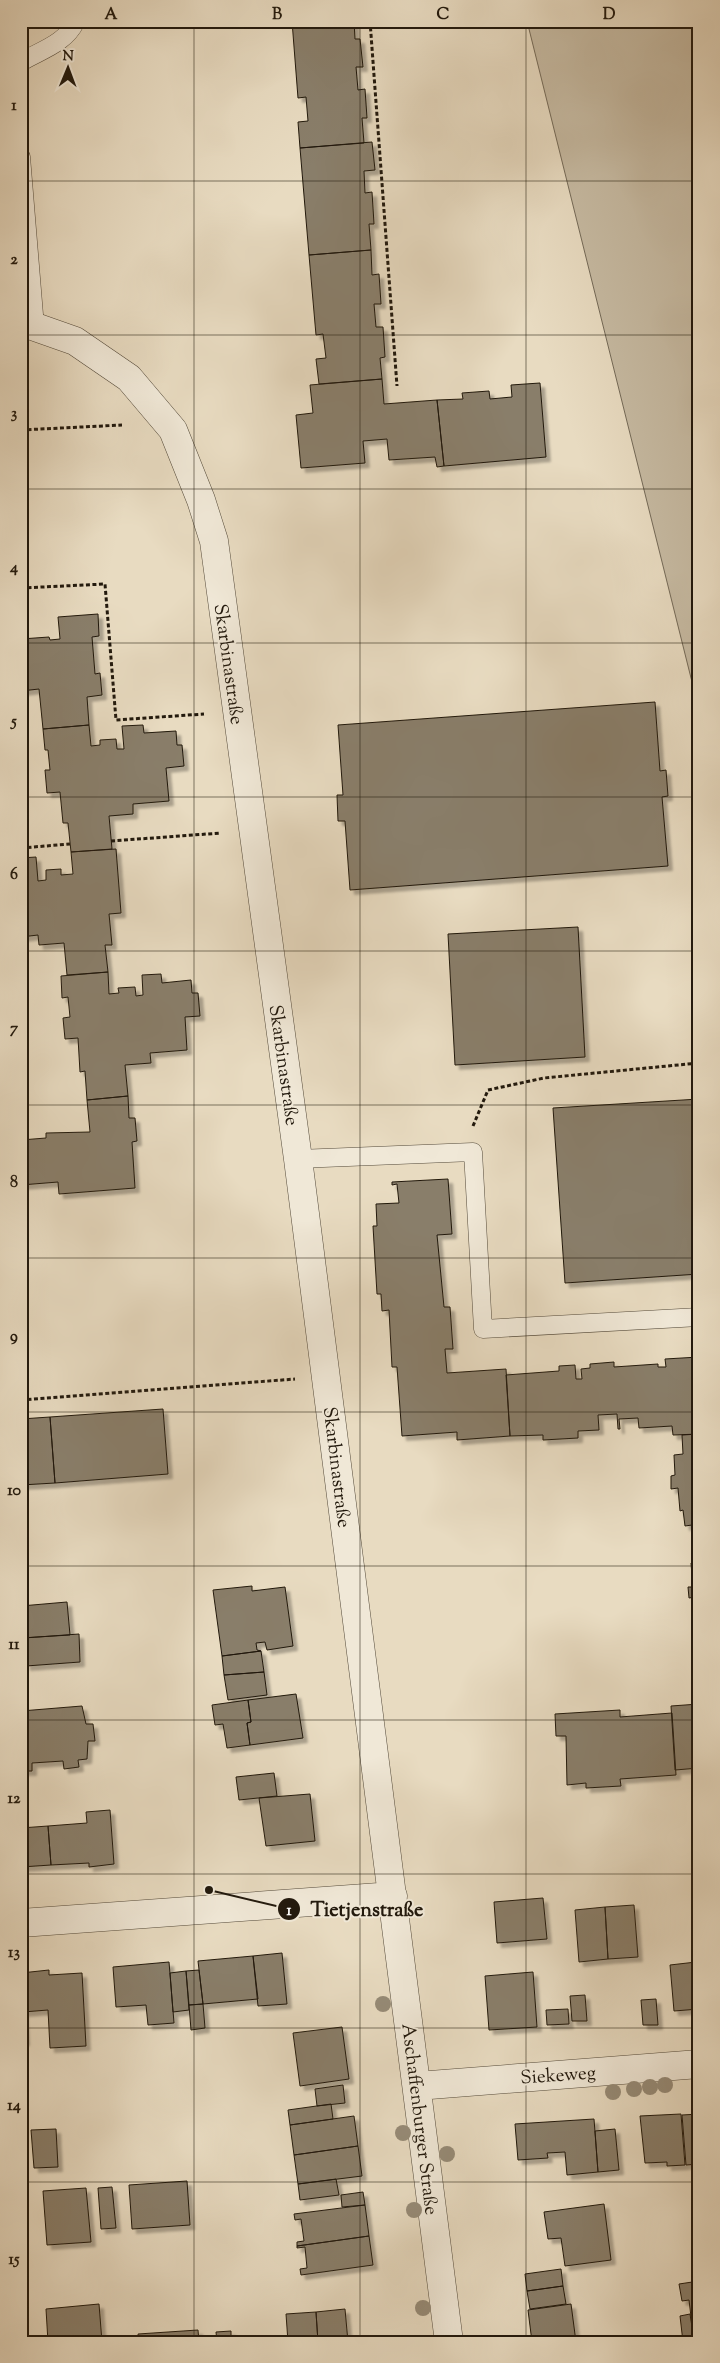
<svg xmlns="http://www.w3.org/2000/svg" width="720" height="2363" font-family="'Sorts Mill Goudy',serif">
	<defs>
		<filter id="shadow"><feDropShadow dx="4.5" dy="4.5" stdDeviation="1" flood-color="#0004"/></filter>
	</defs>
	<rect width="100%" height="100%" fill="#e8dbc1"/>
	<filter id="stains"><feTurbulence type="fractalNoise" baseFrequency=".004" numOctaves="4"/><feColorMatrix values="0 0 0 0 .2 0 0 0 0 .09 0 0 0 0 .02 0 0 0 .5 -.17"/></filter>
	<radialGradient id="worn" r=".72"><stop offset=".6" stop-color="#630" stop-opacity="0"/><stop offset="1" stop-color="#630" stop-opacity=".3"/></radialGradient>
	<path fill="#c6baa2" stroke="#746a58" d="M527,21H699V710Z"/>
	<path fill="#897e6b" stroke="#22190d" filter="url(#shadow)" d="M292,21H354L355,39H360L363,67H356L358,90L365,89L367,118H362L364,143L300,148L298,122L308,121L306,97L298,98Z
		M372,142L375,170L364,171L365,193L372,192L374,224H369L371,250L309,255L300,148Z
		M371,250L372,275L379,274L381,304H374L376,327H383L385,357L380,358L382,379L319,384L316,359L326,358L323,334L316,335L309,255Z
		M382,379L384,404L437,400L444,466L437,467L435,457L389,460L387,439L363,441L365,463L301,468L296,415L313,413L310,385Z
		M540,383L546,457L444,466L437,400L463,399L462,393L489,391L490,399L512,397L511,385Z
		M98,614L99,636L92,637L95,674L100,673L102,695L87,697L89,725L43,729L39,689L21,691V639L49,637L50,640L60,639L58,617Z
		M655,702L660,771L666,770L668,796L662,797L668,866L350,890L345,821H338L337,795H343L338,725Z
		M89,725L91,746L100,745V740L116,739L117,749H124L122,726L143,725L144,733L176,731L177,745H182L184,766L166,768L169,801L133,804V814L109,816L112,849L71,852L68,823H63L60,792L47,793L45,770H50L48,750H45L43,729Z
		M116,849L121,913L109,914L112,945H105L108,972L67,975L64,943L39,945L38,935L21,937V858L36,857L38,881L46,880V870L61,869V875L73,874L71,852Z
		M578,927L585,1057L455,1065L448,934Z
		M108,972L109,994L119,993L118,988L135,987L136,996L143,995L142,975L161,974L162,983L191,980L192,993H198L200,1016L185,1017L187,1050L150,1053L151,1063L125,1065L128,1096L87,1100L85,1071L80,1072L78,1038L65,1039L63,1018L70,1017L68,997L62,998L61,976Z
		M128,1096L129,1118H135L137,1141L132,1142L135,1188L59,1194L58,1182L21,1185V1140L46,1138V1133L90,1132L87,1100Z
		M699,1099V1274L565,1283L553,1108Z
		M448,1179L452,1234L437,1235L444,1307H450L453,1349H445L447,1373L506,1369L510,1436L457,1440V1432L402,1436L397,1367H392L389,1310L382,1311L381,1294H377L373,1226H377L376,1204L399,1203L397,1184L392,1185V1182Z
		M699,1357V1434L673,1435L672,1426L639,1428L638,1418L619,1419L620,1429H618L617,1414L598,1415L599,1430L578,1431V1438L543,1440V1435L510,1436L506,1375L559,1371V1366L575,1365L576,1379H582L581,1369L590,1368V1364L614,1362V1367L658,1364V1367H666L665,1359Z
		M163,1409L168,1474L55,1483L50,1417Z
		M50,1417L55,1483L21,1485V1419Z
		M699,1434V1544H693L692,1525L685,1526L683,1510L680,1511L678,1488L671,1489V1476L675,1475L674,1455L683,1454L682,1435Z
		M691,1563H699V1618L696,1619L695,1597L689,1598L688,1587H693Z
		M252,1586V1591L285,1587L293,1646L267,1650L265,1642L256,1643L257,1650L261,1651L222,1656L213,1590Z
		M67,1602L70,1635L21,1638V1606Z
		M79,1634L80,1662L26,1666L24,1638Z
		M261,1651L264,1672L224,1675L222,1656Z
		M264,1672L267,1695L228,1700L224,1675Z
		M296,1694L303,1738L250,1745L247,1723L251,1722L248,1700Z
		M248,1700L251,1722L247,1723L250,1745L227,1748L223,1724L215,1725L212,1705Z
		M699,1704V1768L675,1770L671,1706Z
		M82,1706L86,1724H93L95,1741H88L87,1759L78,1760L79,1767L64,1769L63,1761L32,1763V1771H21V1711Z
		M620,1710V1717L672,1713L676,1775L620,1779L621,1786L586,1788V1783L567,1785L566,1736H556L555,1714Z
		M274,1773L277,1796L239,1800L236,1777Z
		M310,1794L315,1841L266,1846L259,1798Z
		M110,1810L114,1864L89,1867V1863L51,1865L48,1826L87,1823L86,1812Z
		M48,1826L51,1865L21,1867V1828Z
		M543,1898L547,1939L497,1943L494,1902Z
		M634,1905L638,1957L608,1959L605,1907Z
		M605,1907L608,1959L579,1962L575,1910Z
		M693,1923H699V2009L674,2011L670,1965L696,1962Z
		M282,1953L287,2004L258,2006L253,1956Z
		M253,1956L258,1999L203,2004L198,1961Z
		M169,1962L174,2023L148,2025L146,2005L116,2007L113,1967Z
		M49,1970V1975L82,1973L86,2046L50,2048L48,2010L23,2012L21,1973Z
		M199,1970L203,2004L189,2005L186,1971Z
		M186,1971L189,2010L173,2012L170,1973Z
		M533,1972L537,2027L489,2030L485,1976Z
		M21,1983L25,2041H21Z
		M585,1995L587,2021H572L570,1996Z
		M656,1999L658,2025H643L641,2000Z
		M203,2004L205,2028L191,2030L189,2005Z
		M568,2009L569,2024L547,2025L546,2010Z
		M342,2027L349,2079L300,2086L293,2033Z
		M343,2085L345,2103L317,2106L315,2089Z
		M331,2104L333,2119L290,2125L288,2110Z
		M681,2114L685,2165L667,2166V2162L645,2163L640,2116Z
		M699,2114V2164L686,2165L682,2115Z
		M354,2116L358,2146L294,2155L290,2125Z
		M594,2119L598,2172L567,2175L565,2152L547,2153L548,2158L518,2160L515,2124Z
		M56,2129L58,2167L34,2168L31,2130Z
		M615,2129L619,2170L598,2172L595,2131Z
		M358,2146L362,2176L298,2184L294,2155Z
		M336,2179L339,2195L300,2200L298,2184Z
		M187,2181L190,2225L132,2229L129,2185Z
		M112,2187L116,2228L101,2229L98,2188Z
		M86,2188L91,2242L47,2245L43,2191Z
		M363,2192L365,2205L342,2207L341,2195Z
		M604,2204L611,2260L565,2266L561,2238L548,2239L544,2212Z
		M365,2205L369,2236L297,2246V2242L304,2241L301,2219L295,2220L294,2214Z
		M369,2236L373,2265L301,2275L300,2269L307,2268L305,2247L297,2248V2246Z
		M561,2269L563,2286L527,2291L525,2274Z
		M699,2281V2342H694L689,2300L682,2301L679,2284Z
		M563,2286L566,2304L530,2309L527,2291Z
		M99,2304L102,2342H48L46,2309Z
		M571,2304L576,2342H532L528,2310Z
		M345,2309L348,2342H318L316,2312Z
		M316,2312L318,2342H288L286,2314Z
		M690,2314L694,2340L683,2342L680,2316Z
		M198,2330L199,2342H139L138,2334Z
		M231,2331V2342H217L216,2332Z"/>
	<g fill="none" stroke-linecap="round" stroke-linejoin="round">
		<g stroke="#544a3a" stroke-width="19">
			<path id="lane" d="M21,62C41,50 65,44 76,21
				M21,157L35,327
				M298,1159L473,1152L483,1329L699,1317"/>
		</g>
		<g stroke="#544a3a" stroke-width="29">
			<path id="street" d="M21,322L75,341L129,378L173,430L201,500L214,541L298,1159L449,2342
				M21,1923L393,1896
				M417,2086L699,2064"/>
		</g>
		<path stroke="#22190d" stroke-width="3" stroke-dasharray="4 2.5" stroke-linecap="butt" d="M370,21L397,386
			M21,430L122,425
			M21,588L105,584L116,720L204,714
			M111,841L221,833
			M21,848L70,844
			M473,1126L488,1090L544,1078L699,1063
			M21,1400L295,1379"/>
		<use href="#lane" stroke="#f0e8d7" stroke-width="18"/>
		<use href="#street" stroke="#f0e8d7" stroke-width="28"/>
	</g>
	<g fill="#968b77">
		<circle cx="383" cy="2004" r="8"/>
		<circle cx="665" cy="2085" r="8"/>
		<circle cx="650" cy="2087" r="8"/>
		<circle cx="634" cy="2089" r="8"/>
		<circle cx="613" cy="2092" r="8"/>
		<circle cx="403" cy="2133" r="8"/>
		<circle cx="447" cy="2154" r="8"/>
		<circle cx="414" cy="2210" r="8"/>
		<circle cx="423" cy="2308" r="8"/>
	</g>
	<path fill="none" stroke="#22190d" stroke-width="1" stroke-opacity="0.55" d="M194,21V2342M360,21V2342M526,21V2342M21,181H699M21,335H699M21,489H699M21,643H699M21,797H699M21,951H699M21,1105H699M21,1258H699M21,1412H699M21,1566H699M21,1720H699M21,1874H699M21,2028H699M21,2182H699"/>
	<g text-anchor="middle" stroke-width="4" stroke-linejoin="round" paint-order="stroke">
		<g font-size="19" fill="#22190d" stroke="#f0e8d7">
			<text transform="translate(230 664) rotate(82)" y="7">Skarbinastraße</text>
			<text transform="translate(285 1065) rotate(82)" y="7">Skarbinastraße</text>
			<text transform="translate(338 1467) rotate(83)" y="7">Skarbinastraße</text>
			<text transform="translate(558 2074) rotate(-4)" y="7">Siekeweg</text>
			<text transform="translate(421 2119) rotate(83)" y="7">Aschaffenburger Straße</text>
		</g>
	</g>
	<path fill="none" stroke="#22190d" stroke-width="2" d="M209 1890L289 1909"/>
	<g fill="#22190d" stroke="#f0e8d7" stroke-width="2">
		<circle cx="209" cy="1890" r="5"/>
		<circle cx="289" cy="1909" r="12"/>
	</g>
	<g font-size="15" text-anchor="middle" font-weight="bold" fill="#fff">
		<text x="289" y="1915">1</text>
	</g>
	<g font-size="20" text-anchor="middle" font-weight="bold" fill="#22190d" stroke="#f0e8d7" stroke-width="4" stroke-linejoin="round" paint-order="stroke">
		<text x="367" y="1916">Tietjenstraße</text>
	</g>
	<rect width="720" height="2363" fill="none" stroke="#e8dbc1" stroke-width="55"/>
	<g transform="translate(68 68) rotate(1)" stroke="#f0e8d7" stroke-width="4" paint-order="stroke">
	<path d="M0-4L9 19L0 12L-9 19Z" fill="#22190d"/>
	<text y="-8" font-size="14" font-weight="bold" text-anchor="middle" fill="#22190d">N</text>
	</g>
	<rect x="28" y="28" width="664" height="2308" fill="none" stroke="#22190d" stroke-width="2"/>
	<g font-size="16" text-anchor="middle" font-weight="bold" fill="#22190d">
		<text x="111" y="19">A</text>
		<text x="277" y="19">B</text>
		<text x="443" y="19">C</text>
		<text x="609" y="19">D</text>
		<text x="14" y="110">1</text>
		<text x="14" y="264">2</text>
		<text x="14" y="418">3</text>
		<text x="14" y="572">4</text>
		<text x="14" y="726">5</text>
		<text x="14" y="879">6</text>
		<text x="14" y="1033">7</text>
		<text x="14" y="1187">8</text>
		<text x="14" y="1341">9</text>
		<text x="14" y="1495">10</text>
		<text x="14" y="1649">11</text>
		<text x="14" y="1803">12</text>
		<text x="14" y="1957">13</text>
		<text x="14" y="2110">14</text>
		<text x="14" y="2264">15</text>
	</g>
	<rect width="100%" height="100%" filter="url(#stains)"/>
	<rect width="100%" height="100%" fill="url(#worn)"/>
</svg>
